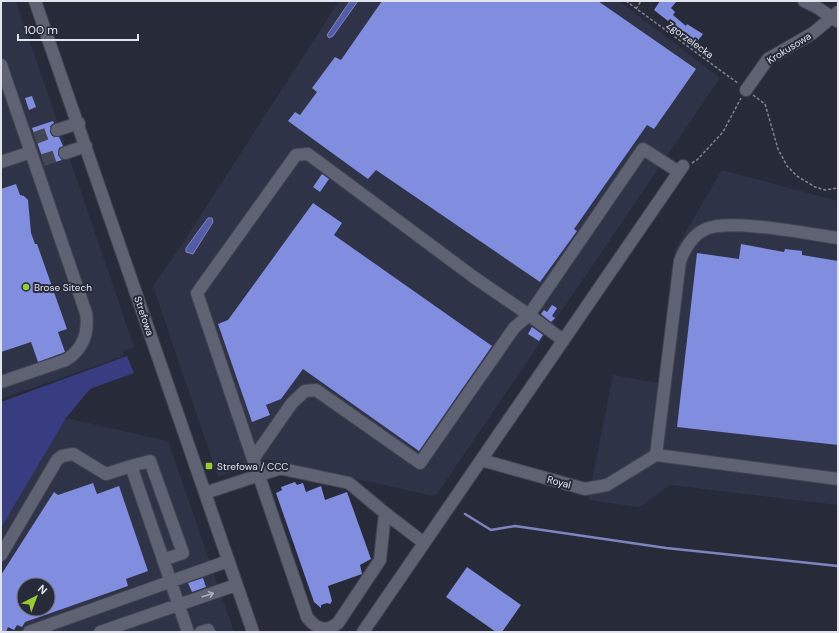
<svg xmlns="http://www.w3.org/2000/svg" width="839" height="633" viewBox="0 0 839 633" font-family="'DM Sans',sans-serif">
<style>
.built{fill:#2f3348;fill-rule:evenodd}
.green{fill:#373d80}
.water{fill:#535ca9;stroke:#7e84bd}
.lines{fill:none;stroke-linecap:round;stroke-linejoin:round}
.stream{stroke:#7e84bd;stroke-width:2.5}
.building{fill:#818ddf;fill-rule:evenodd}
.minor-tunnel{stroke:#434654;stroke-width:12;stroke-dasharray:12 6;stroke-linecap:butt}
.minor-casing{stroke:#424551;stroke-width:14}
.path{stroke:#828491;stroke-width:1.5;stroke-dasharray:3 2;stroke-linecap:butt}
.minor{stroke:#5e6273;stroke-width:12}
.oneway{stroke:#adafbc}
.poi-dot{fill:#9acb34;stroke:#272a39;stroke-width:1.5}
.labels{text-anchor:middle;dominant-baseline:central;stroke-width:4;stroke-linejoin:round;paint-order:stroke}
.street-label{font-size:10px;fill:#e1e3ed;stroke:#272a39}
.poi-label{font-size:10px;fill:#e1e3ed;stroke:#272a39;text-anchor:start}
</style>
<rect width="100%" height="100%" fill="#272a39"/>
<!-- built -->
<path class="built" d="M1 1H16L134 347 123 351 124 356 1 399Z
M339 1H619L720 78 437 494 433 496 267 459 218 477 153 286 177 252Z
M722 170 838 201V505L670 485 639 507 588 500 613 375 658 383 675 250Z
M66 418 168 441 234 632H1V528ZM24 585H48V609H24Z"/>
<!-- green -->
<path class="green" d="M127 356 134 373 90 389 66 418 1 528V402Z"/>
<!-- water -->
<path class="water" d="M350 1H358L333 36 329 38 327 35Z
M208 218H212L213 222 193 254 186 252V248Z"/>
<g class="lines">
<!-- stream -->
<path class="stream" d="M465 514 491 530 515 526 666 548 838 566"/>
</g>
<!-- building -->
<path class="building" d="M382 1H598L696 69 654 129 647 125 574 229 577 231 540 282 376 170 368 179 288 121 295 112 300 115 317 92 312 88 335 57 341 60Z
M660 1H677L671 8 675 12 673 15 686 26 687 24 703 34 696 43 654 10Z
M32 96 36 107 29 110 25 98Z
M53 121 54 123 51 125 50 132 52 136 59 137 63 146 59 148 58 155 62 160 45 165 32 128Z
M322 174 329 179 320 192 313 187Z
M16 184 20 195 24 196 28 200 31 233 35 244H37L67 329 58 332 65 352 38 362 31 342 1 352V189Z
M313 203 342 223 334 235 492 346 419 451 303 369 281 399 266 405 270 415 252 422 218 324 228 320Z
M741 244 784 252 785 249 802 251V255L838 261V445L677 427 697 253 739 259Z
M552 305 557 308 552 316 555 318 551 322 541 314 544 310 547 312Z
M532 327 543 335 539 341 528 334Z
M295 482 297 485 303 483 306 492 321 486 325 500 347 492 371 559 360 565 362 574 328 586 332 601 330 604 327 603 321 605V608L314 602 276 493 282 490 281 487Z
M93 483 97 494 119 486 148 571 126 579 128 586 25 622 22 627 17 625 14 630 8 627 6 632H1V575L54 492 58 495ZM24 585H48V609H24Z
M467 567 521 605 502 632H496L446 597Z
M203 578 206 587 192 592 188 583Z"/>
<g class="lines">
<!-- minor-tunnel -->
<path class="minor-tunnel" d="M35 138 57 130
M43 160 65 153"/>
<!-- minor casing -->
<g class="minor-casing">
<path id="minor" d="M35 1 253 632
M804 1 818 8 837 21
M1 65 86 313C89 333 83 349 66 360L1 382
M746 90 768 59 813 33 838 12
M57 130 79 123
M65 153 86 146
M1 162 31 152
M563 340 529 315 643 149 679 172
M656 455 680 261C685 248 692 235 706 229 730 218 809 234 838 238
M481 460 585 489 607 485 656 455 838 479
M131 466 150 461 183 553 163 560
M205 493 278 469H283L349 483 385 513 380 560 338 623C326 633 316 629 307 617L259 476 253 459 197 293 296 155 308 154 475 278 529 315 514 328 420 463 316 390 305 391 292 403 253 459
M385 513 424 543
M1 555 57 460 62 456 73 454 106 474 131 466 188 632
M29 632 228 561
M100 632 236 585
M201 632 208 630 209 632
M363 632 683 166"/>
</g>
<!-- path -->
<path class="path" d="M626 1 739 84
M636 9 641 1
M753 95 765 104 778 149 787 166 797 176 815 187 825 190 838 188
M692 163 697 160 723 132 741 98"/>
<!-- minor -->
<use href="#minor" class="minor"/>
</g>
<!-- one-way arrows -->
<defs><path id="oneway-shaft" d="M-6 0H5M1.5-3L5.5 0L1.5 3" fill="none" stroke-width="1.6" stroke-linecap="round" stroke-linejoin="round"/></defs>
<use class="oneway" href="#oneway-shaft" transform="translate(208 595) rotate(-18)"/>
<!-- markers -->
<g class="poi-dot">
<circle cx="26" cy="287" r="4"/>
<rect x="205" y="462" width="8" height="8" rx="2"/>
</g>
<g class="labels">
<!-- street labels -->
<g class="street-label">
<text transform="translate(690 40) rotate(36)">Zgorzelecka</text>
<text transform="translate(789 48) rotate(-32)">Krokusowa</text>
<text transform="translate(144 316) rotate(71)">Strefowa</text>
<text transform="translate(559 482) rotate(15)">Royal</text>
</g>
<!-- poi labels -->
<g class="poi-label">
<text x="34" y="287">Brose Sitech</text>
<text x="217" y="466">Strefowa / CCC</text>
</g>
</g>
<!-- border -->
<rect width="839" height="633" fill="none" stroke="#e1e3ed" stroke-width="4"/>
<!-- north arrow -->
<g transform="translate(36 597) rotate(42)"><circle r="19" fill="#272a39" stroke="#717481"/>
<path d="M0-3L7 15L0 10L-7 15Z" fill="#9acb34"/>
<text y="-6" font-size="11" font-weight="bold" text-anchor="middle" fill="#e1e3ed">N</text>
</g>
<!-- scale -->
<path d="M18 34v6h120v-6" fill="none" stroke="#e1e3ed" stroke-width="2"/>
<text x="24" y="34" font-size="12" fill="#e1e3ed" stroke="#272a39" stroke-width="3" paint-order="stroke">100 m</text>
</svg>
